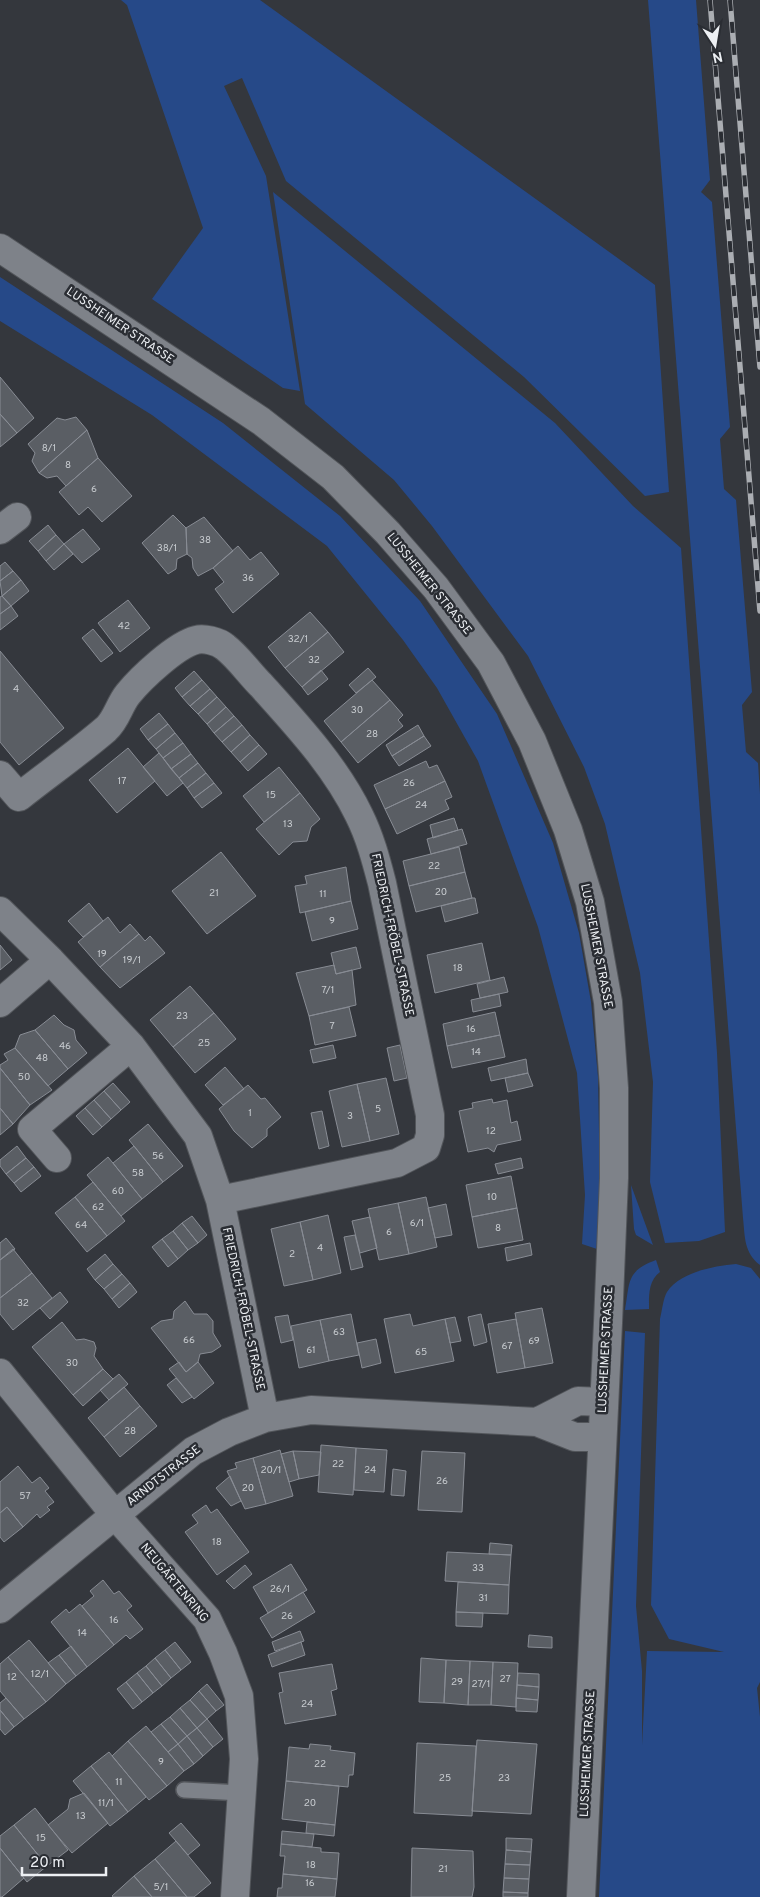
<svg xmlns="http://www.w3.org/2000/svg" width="760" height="1897" viewBox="0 0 760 1897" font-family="Overpass,sans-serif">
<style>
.green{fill:#264988}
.building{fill:#5a5e64;stroke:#888c94}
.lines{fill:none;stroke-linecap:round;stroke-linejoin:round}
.service-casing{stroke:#52555a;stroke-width:18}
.minor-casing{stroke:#52555a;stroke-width:30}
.service{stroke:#7e8289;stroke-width:15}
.minor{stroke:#7e8289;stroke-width:28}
.rail-casing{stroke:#abaeb3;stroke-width:5.5}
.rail{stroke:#2a2d33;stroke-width:4;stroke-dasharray:11;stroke-linecap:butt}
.labels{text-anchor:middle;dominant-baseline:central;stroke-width:5;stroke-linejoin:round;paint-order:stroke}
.number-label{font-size:10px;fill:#c8ccd0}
.street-label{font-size:12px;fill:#edf0f4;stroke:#2a2d33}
</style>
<rect width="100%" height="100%" fill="#34373d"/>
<!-- green -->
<path class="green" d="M121 0H260L655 285 669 492 645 496 524 377 286 181 242 78 224 86 266 176 300 391 283 388 152 299 203 228 127 5Z
M648 0H696L710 180 701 192 712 202 730 427 720 439 724 489 736 500 752 692 742 705 746 752 758 763 760 794V1265C744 1253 745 1237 743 1218Z
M273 192 555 423 633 506 681 548 717 1053 725 1232 699 1241 665 1243 650 1182 653 1082 640 973 605 824 584 767 528 656 432 526 394 480 305 404Z
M0 277 223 423 340 516 420 601 497 714 553 843 579 933 591 1002 598 1077 600 1189 597 1249 582 1244 585 1195 577 1073 538 927 478 761 437 688 403 640 327 546 152 415 0 321Z
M631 1185 653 1245 636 1235 634 1229Z
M656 1260 660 1272C648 1281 649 1296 649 1309L625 1310C630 1282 626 1271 656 1260Z
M736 1264 751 1268 760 1279V1682L757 1688 760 1717V1897H599L625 1331 645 1333 636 1606 642 1671V1745L647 1651 724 1652 669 1639 651 1605 660 1319C662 1311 663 1299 667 1292 680 1272 714 1266 736 1264Z"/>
<!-- building -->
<path class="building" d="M0 377 34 418 17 433 0 414Z
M0 414 17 433 0 447Z
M76 417 87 430 39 473 32 461 35 453 28 444 57 418 65 420Z
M87 430 98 458 66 486 57 476 47 478 39 473Z
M98 458 132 496 102 522 88 507 79 515 59 492Z
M173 515 186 528 187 554 177 559 176 569 168 574 142 543Z
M204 517 233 551 213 568 198 576 193 568 192 558 187 554 186 528Z
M48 525 56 535 38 551 29 541Z
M83 529 100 549 82 563 64 544Z
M56 535 64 544 46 561 38 551Z
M64 544 73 554 54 570 46 561Z
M238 546 250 560 261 552 279 574 233 613 215 589 224 582 213 568Z
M5 562 13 571 0 581V566Z
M13 571 21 580 2 596 0 581Z
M21 580 29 591 11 606 2 596Z
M2 596 11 606 0 614V597Z
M128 600 150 628 120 652 98 623Z
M11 606 18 616 0 630V614Z
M310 612 328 632 285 668 268 647Z
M93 629 113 653 101 662 82 638Z
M328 632 344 652 302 687 285 668Z
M0 651 64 728 19 765 0 742Z
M368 668 376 677 356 693 349 685Z
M321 670 328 679 308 695 302 687Z
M194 671 202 680 182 697 175 688Z
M202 680 210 689 190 706 182 697Z
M372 680 390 700 341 742 324 721Z
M210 689 217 697 198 714 190 706Z
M217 697 226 707 207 724 198 714Z
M390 700 403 715 398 720 403 726 358 763 341 742Z
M226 707 234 716 214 733 207 724Z
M159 713 168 724 148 740 140 729Z
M234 716 242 725 222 742 214 733Z
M168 724 175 733 156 749 148 740Z
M242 725 250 735 231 752 222 742Z
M418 725 424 736 392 756 386 745Z
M175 733 183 743 163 758 156 749Z
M250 735 259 745 240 762 231 752Z
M424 736 431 746 399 766 392 756Z
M183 743 191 754 171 769 163 758Z
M259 745 267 754 248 771 240 762Z
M128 748 155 781 117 813 89 780Z
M159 753 183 783 167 796 143 767Z
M191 754 198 763 179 778 171 769Z
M426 761 429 768 437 765 445 781 385 809 374 785Z
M198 763 206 773 187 788 179 778Z
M279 767 300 793 264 822 243 796Z
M206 773 214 783 194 798 187 788Z
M445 781 452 797 445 800 449 809 397 834 385 809Z
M214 783 222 793 202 808 194 798Z
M300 793 320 819 311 827 307 841 293 842 279 855 256 829Z
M454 818 458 830 433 838 430 825Z
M462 829 467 844 431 854 427 839Z
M459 847 465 872 409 886 403 861Z
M221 852 256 896 207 934 172 891Z
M346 867 351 901 300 913 295 886 307 884 305 876Z
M465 872 472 898 416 912 409 886Z
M472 898H475L478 913 445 922 441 906Z
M351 901 358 929 312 941 305 912Z
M89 903 103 921 83 937 68 921Z
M108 917 120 933 130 924 139 934 100 967 78 942Z
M139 934 145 941 150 936 165 953 120 988 100 967Z
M482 943 490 980 435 993 427 955Z
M0 945 12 960 0 970Z
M356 947 361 968 336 974 331 953Z
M334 965 336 974 352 970 356 1005 309 1016 296 973Z
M504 977 508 992 480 998 477 984Z
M190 986 214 1013 173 1047 150 1020Z
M499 994 501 1006 473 1012 471 1000Z
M349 1007 356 1036 315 1045 309 1016Z
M495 1012 500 1035 447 1046 443 1024Z
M214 1013 236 1039 195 1073 173 1047Z
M54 1015 64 1025 74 1030 76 1040 87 1053 68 1069 35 1030Z
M35 1030 68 1069 48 1086 15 1048 20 1035Z
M500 1035 505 1057 452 1068 447 1046Z
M333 1045 336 1058 313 1063 310 1050Z
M400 1045 407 1078 394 1081 387 1048Z
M15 1048 52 1090 30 1105 0 1068V1065L8 1060 4 1054Z
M526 1059 528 1073 491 1081 488 1068Z
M225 1067 244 1089 223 1105 205 1085Z
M0 1068 30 1105 13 1124 0 1108Z
M528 1073 533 1086 508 1092 505 1078Z
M386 1078 399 1134 370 1141 357 1084Z
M113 1083 130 1102 121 1110 104 1091Z
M357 1084 370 1141 342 1147 329 1091Z
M248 1085 261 1099 265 1098 281 1117 267 1129V1136L252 1148 234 1131 219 1109Z
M104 1091 121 1110 111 1119 94 1100Z
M492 1099 493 1103 507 1100 511 1123 517 1121 521 1140 497 1145 494 1152 488 1148 468 1152 459 1111 473 1108 472 1103Z
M94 1100 111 1119 102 1127 85 1108Z
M0 1108 13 1124 0 1135Z
M85 1108 102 1127 93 1135 76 1116Z
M322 1111 329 1146 319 1149 311 1113Z
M148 1124 183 1166 163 1182 129 1140Z
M17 1146 26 1158 6 1174 0 1166V1160Z
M134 1146 163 1182 142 1199 113 1163Z
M108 1157 142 1199 121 1216 87 1175Z
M26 1158 34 1167 14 1183 6 1174Z
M521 1158 523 1168 498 1174 495 1164Z
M34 1167 41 1176 21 1192 14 1183Z
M511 1176 517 1208 472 1217 466 1185Z
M93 1182 125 1221 107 1236 75 1197Z
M75 1197 107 1236 87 1252 55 1213Z
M426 1197 437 1247 409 1254 398 1203Z
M398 1203 409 1254 379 1260 368 1209Z
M446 1204 452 1235 435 1238 428 1208Z
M517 1208 523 1240 478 1248 472 1217Z
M328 1215 341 1273 313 1280 300 1222Z
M192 1216 207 1235 198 1243 182 1223Z
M370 1217 377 1248 360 1253 352 1221Z
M300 1222 313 1280 284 1286 271 1229Z
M182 1223 198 1243 188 1250 173 1231Z
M173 1231 188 1250 178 1259 162 1239Z
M355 1235 363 1267 351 1270 344 1237Z
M6 1238 15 1249 0 1260V1243Z
M162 1239 178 1259 168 1267 152 1247Z
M530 1243 532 1255 507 1261 505 1248Z
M13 1249 32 1273 0 1298V1260Z
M105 1254 113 1264 95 1280 87 1269Z
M113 1264 122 1274 104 1289 95 1280Z
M32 1273 52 1298 13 1330 0 1314V1298Z
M122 1274 130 1283 112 1299 104 1289Z
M130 1283 137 1292 119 1308 112 1299Z
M60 1292 68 1302 50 1319 40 1308Z
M185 1301 194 1314H207L213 1321V1333L221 1346 212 1352 200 1354 198 1362 186 1372 151 1328 161 1321 173 1319 174 1311Z
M542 1308 553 1363 525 1368 515 1313Z
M351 1314 359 1355 329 1361 320 1320Z
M410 1314 413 1326 445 1319 454 1361 395 1373 384 1319Z
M481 1314 487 1342 474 1346 468 1317Z
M288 1315 293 1340 281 1343 275 1317Z
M455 1317 461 1341 450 1343 445 1319Z
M516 1319 525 1368 497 1373 488 1324Z
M320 1320 329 1361 299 1368 291 1326Z
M62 1322 76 1340 84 1339 94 1342 96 1348 94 1356 103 1369 73 1395 32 1347Z
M376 1339 381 1363 362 1368 357 1343Z
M179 1362 186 1372 198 1362 214 1383 194 1399 169 1369Z
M103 1369 113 1379 83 1406 73 1395Z
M119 1374 128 1384 109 1400 100 1390Z
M176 1378 192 1397 182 1403 167 1385Z
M124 1387 140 1406 104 1437 88 1418Z
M140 1406 157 1426 120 1457 104 1437Z
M321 1445 356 1448 353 1495 318 1492Z
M356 1448 387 1450 384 1492 354 1490Z
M280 1450 293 1496 266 1504 253 1458Z
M293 1451 321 1452 319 1475 299 1479Z
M293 1451 299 1479 289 1482 281 1454Z
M422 1451 465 1453 462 1512 418 1510Z
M253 1458 266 1504 245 1509 227 1471 237 1468 235 1463Z
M18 1466 32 1483 40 1477 49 1488 45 1491 54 1502 47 1507 50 1510 40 1518 37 1514 23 1527 7 1507 0 1513V1482Z
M393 1469 406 1471 404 1496 391 1495Z
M230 1476 241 1501 231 1506 216 1488Z
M206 1505 211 1513 217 1509 249 1552 217 1575 185 1532 198 1523 192 1515Z
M7 1507 23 1527 4 1542 0 1537V1513Z
M490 1543 512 1545 511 1555 489 1554Z
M447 1552 511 1555 509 1585 445 1581Z
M291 1564 307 1590 268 1613 253 1587Z
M245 1565 252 1574 234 1589 226 1581Z
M103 1580 114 1594 119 1591 132 1606 127 1610 143 1629 130 1639 126 1635 114 1645 82 1606 94 1596 90 1591Z
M458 1582 509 1585 508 1614 456 1612Z
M303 1592 315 1612 272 1638 260 1618Z
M80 1604 114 1645 87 1667 51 1622 66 1609 69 1613Z
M456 1612 483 1613 482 1627 456 1626Z
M300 1631 304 1641 275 1651 272 1642Z
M529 1635 552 1637V1648L528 1647Z
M29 1640 66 1684 46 1702 8 1657Z
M175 1642 191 1662 181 1670 165 1650Z
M301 1642 305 1655 272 1667 268 1655Z
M71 1646 87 1667 76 1676 59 1655Z
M165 1650 181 1670 171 1678 155 1658Z
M59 1655 76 1676 66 1684 48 1663Z
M8 1657 46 1702 24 1719 0 1691V1664Z
M155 1658 171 1678 162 1686 146 1666Z
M421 1658 446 1660 444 1703 419 1702Z
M446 1660 470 1661 468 1705 444 1703Z
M470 1661 493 1662 491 1705H468Z
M493 1662 518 1663 516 1707 491 1705Z
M332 1664 337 1689 331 1691 336 1715 285 1724 279 1693 283 1692 279 1673Z
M146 1666 162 1686 153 1693 137 1673Z
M137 1673 153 1693 142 1702 126 1682Z
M518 1673 539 1674V1687L517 1685Z
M126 1682 142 1702 133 1709 117 1689Z
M207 1684 224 1705 216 1711 199 1691Z
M517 1685 539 1687 538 1700 516 1698Z
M199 1691 216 1711 207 1719 190 1700Z
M6 1698 24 1719 14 1727 0 1710V1703Z
M516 1698 538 1700 537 1712 516 1711Z
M190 1700 207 1719 197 1728 180 1708Z
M180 1708 197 1728 187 1736 170 1717Z
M0 1710 14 1727 5 1735 0 1729Z
M170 1717 187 1736 178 1744 161 1724Z
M207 1719 223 1739 213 1747 197 1728Z
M161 1724 178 1744 168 1752 151 1732Z
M146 1726 184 1771 167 1786 128 1741Z
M197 1728 213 1747 203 1756 187 1736Z
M187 1736 203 1756 194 1764 178 1744Z
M477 1740 537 1744 531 1814 472 1811Z
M128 1741 167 1786 149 1800 112 1756Z
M417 1743 476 1746 472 1816 414 1813Z
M178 1744 194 1764 184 1771 168 1752Z
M310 1744 331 1746 330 1750 355 1753 353 1775H349L348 1787 286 1781 289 1747 309 1749Z
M109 1752 146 1797 128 1812 91 1766Z
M91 1766 128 1812 110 1826 73 1781Z
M286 1781 339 1786 335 1825 282 1819Z
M84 1793 108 1823 72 1853 48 1825 68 1809 70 1799Z
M35 1808 68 1850 47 1866 14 1825Z
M307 1822 335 1825 334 1836 306 1833Z
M181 1823 200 1845 188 1855 169 1833Z
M14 1825 47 1866 27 1882 0 1848V1836Z
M282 1831 314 1834 312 1847 281 1844Z
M506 1838 532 1839 531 1852 506 1850Z
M176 1841 211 1883 194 1897H187L155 1859Z
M281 1844 321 1848V1852L339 1853 337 1879 283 1874 285 1856H280Z
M0 1848 24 1878 2 1897H0Z
M412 1848 473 1851 474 1887 472 1897H411Z
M506 1850 531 1852 530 1865 505 1864Z
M155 1859 187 1897H152L134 1876Z
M505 1864 530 1865 529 1879 504 1878Z
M283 1874 337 1879 335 1897H277L278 1888H282Z
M134 1876 152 1897H113L112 1896Z
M504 1878 529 1879 528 1893 503 1892Z
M503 1892 528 1893V1897H503Z"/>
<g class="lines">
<!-- service casing -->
<g class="service-casing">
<path id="service" d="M184 1790 242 1793"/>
</g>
<!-- minor casing -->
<g class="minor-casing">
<path id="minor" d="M0 248 261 421 333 477 388 533 436 588 491 663 532 741 568 830 590 902 608 1002 614 1088V1178L608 1323 581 1897
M0 530 17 517
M0 775 19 797C48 774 78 753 106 729 117 719 119 705 128 694 141 678 176 645 196 640 204 638 218 641 225 647 238 657 249 673 261 685 297 725 336 767 359 815 370 837 376 860 382 883L430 1115V1135L426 1148 397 1163 220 1200
M0 911 50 960 131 1046 198 1136 220 1200 265 1418
M0 1003 50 960
M57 1158 32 1129 131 1046
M0 1373 115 1515 207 1619 223 1653 239 1696 244 1759 235 1897
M537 1422 578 1401 604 1402
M0 1609 193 1451 229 1432 265 1418 311 1410 537 1422 575 1437H602"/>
</g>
<!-- service -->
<use href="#service" class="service"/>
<!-- minor -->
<use href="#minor" class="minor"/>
<!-- rail casing -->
<g class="rail-casing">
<path id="rail" d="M710 0 760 611
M730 0 760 367"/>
</g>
<!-- rail -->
<use href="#rail" class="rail"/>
</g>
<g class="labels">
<!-- number labels -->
<g class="number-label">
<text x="49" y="448">8/1</text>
<text x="68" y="465">8</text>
<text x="94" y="489">6</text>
<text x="205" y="540">38</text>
<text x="167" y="548">38/1</text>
<text x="248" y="578">36</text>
<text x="124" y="626">42</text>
<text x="298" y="639">32/1</text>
<text x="314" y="660">32</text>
<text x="16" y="689">4</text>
<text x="357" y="710">30</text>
<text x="372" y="734">28</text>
<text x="122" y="781">17</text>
<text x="409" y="783">26</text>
<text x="271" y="795">15</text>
<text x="421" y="805">24</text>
<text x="288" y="824">13</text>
<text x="434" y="866">22</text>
<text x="441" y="892">20</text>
<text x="214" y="893">21</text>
<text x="323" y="894">11</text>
<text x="332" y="921">9</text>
<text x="102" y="954">19</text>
<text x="132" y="960">19/1</text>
<text x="458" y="968">18</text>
<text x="328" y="990">7/1</text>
<text x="182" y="1016">23</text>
<text x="332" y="1026">7</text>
<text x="471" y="1029">16</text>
<text x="204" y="1043">25</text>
<text x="65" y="1046">46</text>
<text x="476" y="1052">14</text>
<text x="42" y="1058">48</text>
<text x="24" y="1077">50</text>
<text x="378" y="1109">5</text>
<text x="250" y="1113">1</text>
<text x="350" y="1116">3</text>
<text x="491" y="1131">12</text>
<text x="158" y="1156">56</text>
<text x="138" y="1173">58</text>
<text x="118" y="1191">60</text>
<text x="492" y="1197">10</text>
<text x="98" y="1207">62</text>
<text x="417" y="1223">6/1</text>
<text x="81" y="1225">64</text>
<text x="498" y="1228">8</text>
<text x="389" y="1232">6</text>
<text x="320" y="1248">4</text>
<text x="292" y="1254">2</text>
<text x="23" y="1303">32</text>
<text x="339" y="1332">63</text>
<text x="189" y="1340">66</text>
<text x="534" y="1341">69</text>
<text x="507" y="1346">67</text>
<text x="311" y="1350">61</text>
<text x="421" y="1352">65</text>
<text x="72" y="1363">30</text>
<text x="130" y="1431">28</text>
<text x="338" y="1464">22</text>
<text x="271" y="1470">20/1</text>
<text x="370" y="1470">24</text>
<text x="442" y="1481">26</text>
<text x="248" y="1488">20</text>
<text x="25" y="1496">57</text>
<text x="217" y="1542">18</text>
<text x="478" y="1568">33</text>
<text x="280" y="1589">26/1</text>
<text x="483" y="1598">31</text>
<text x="287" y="1616">26</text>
<text x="114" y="1620">16</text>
<text x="82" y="1633">14</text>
<text x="40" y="1674">12/1</text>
<text x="12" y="1677">12</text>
<text x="505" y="1679">27</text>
<text x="457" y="1682">29</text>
<text x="481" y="1684">27/1</text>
<text x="307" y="1704">24</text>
<text x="161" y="1762">9</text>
<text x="320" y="1764">22</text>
<text x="445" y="1778">25</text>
<text x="504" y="1778">23</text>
<text x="119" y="1782">11</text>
<text x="106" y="1803">11/1</text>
<text x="310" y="1803">20</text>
<text x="81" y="1816">13</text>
<text x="41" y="1838">15</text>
<text x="311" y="1865">18</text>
<text x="443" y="1869">21</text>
<text x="310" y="1883">16</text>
<text x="161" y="1887">5/1</text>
</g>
<!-- street labels -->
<g class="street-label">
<text transform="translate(120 326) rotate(34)">LUSSHEIMER STRASSE</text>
<text transform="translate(429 584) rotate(51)">LUSSHEIMER STRASSE</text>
<text transform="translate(392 935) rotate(78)">FRIEDRICH-FRÖBEL-STRASSE</text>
<text transform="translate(596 946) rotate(79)">LUSSHEIMER STRASSE</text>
<text transform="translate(243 1309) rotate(78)">FRIEDRICH-FRÖBEL-STRASSE</text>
<text transform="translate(606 1350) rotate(-87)">LUSSHEIMER STRASSE</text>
<text transform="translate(164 1476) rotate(-38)">ARNDTSTRASSE</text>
<text transform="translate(174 1583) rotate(50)">NEUGÄRTENRING</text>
<text transform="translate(588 1754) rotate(-87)">LUSSHEIMER STRASSE</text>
</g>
</g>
<!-- north arrow -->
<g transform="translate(715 45) rotate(168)" stroke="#2a2d33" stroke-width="4" paint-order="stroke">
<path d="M0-4L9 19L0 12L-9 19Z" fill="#edf0f4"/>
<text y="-8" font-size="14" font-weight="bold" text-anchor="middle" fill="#edf0f4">N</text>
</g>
<!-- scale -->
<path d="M22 1867v8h84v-8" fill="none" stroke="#edf0f4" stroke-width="2.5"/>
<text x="30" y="1867" font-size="15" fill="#edf0f4" stroke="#2a2d33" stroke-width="4" paint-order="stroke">20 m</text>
</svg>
